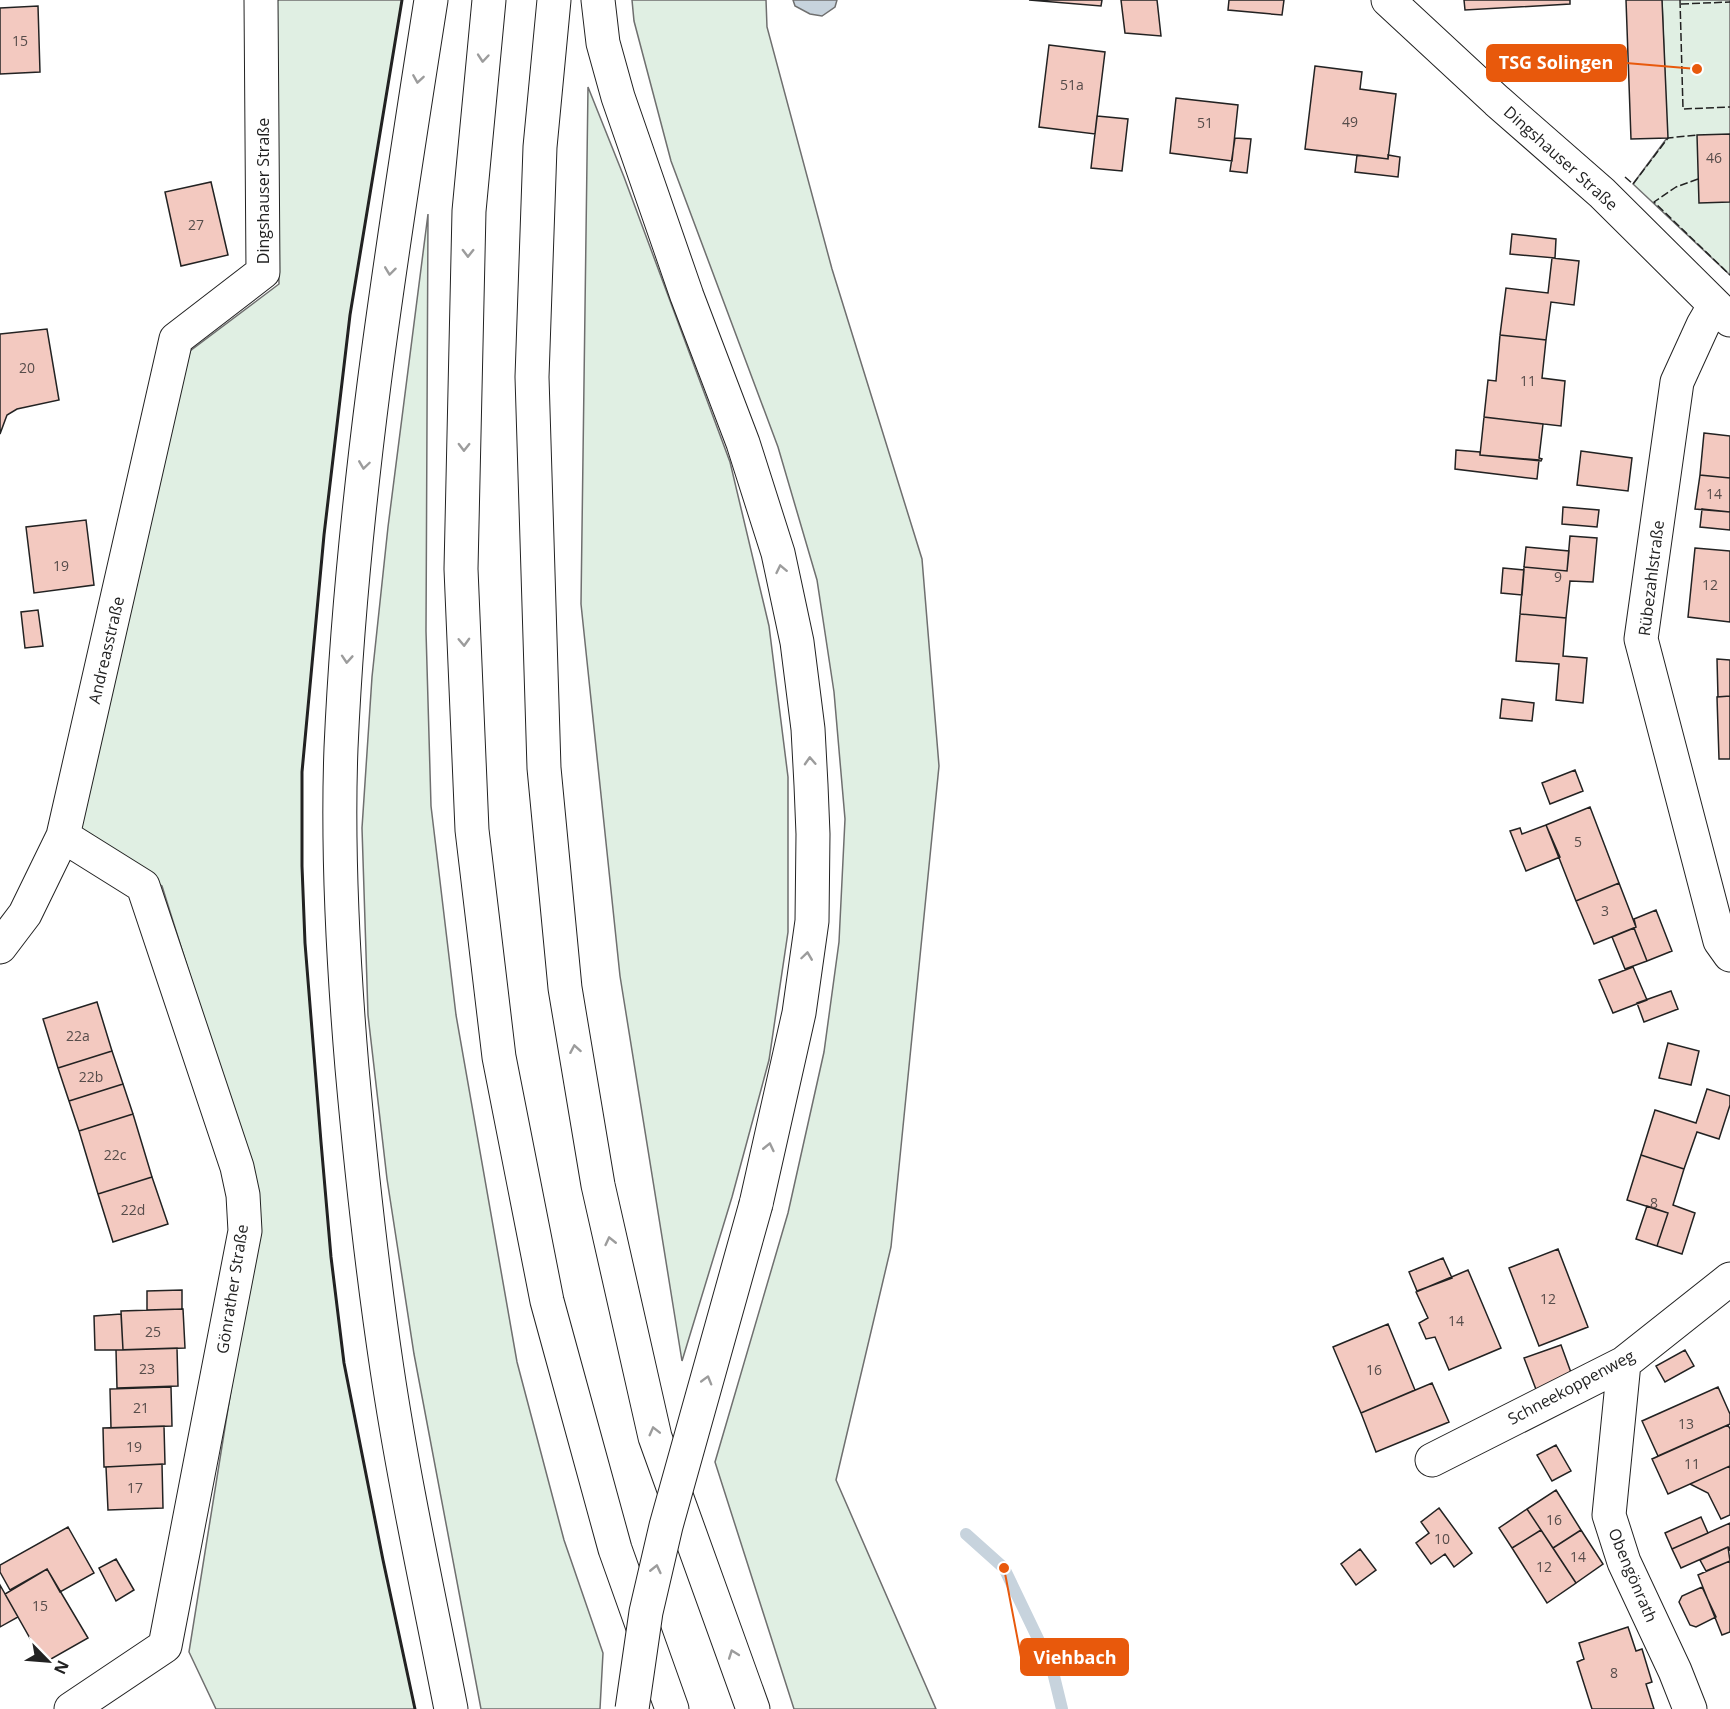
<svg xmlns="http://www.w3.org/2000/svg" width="1730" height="1709" viewBox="0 0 1730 1709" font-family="'Open Sans',sans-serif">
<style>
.green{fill:#e0efe3;stroke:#6f6f6f;stroke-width:1.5}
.water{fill:#c7d3dd;stroke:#6f6f6f;stroke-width:1.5}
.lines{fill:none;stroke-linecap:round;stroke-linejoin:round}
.stream{stroke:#c7d3dd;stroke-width:12}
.building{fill:#f3c9c0;stroke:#222;stroke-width:1.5}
.minor-casing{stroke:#222;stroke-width:35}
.trunk-casing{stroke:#222;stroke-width:35}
.minor{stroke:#fff;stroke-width:33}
.trunk{stroke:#fff;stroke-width:33}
.trunk-bridge-casing{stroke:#222;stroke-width:35;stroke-linecap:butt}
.trunk-bridge{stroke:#fff;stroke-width:33}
.fence{stroke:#222;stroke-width:1.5;stroke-dasharray:8 3;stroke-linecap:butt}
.wall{stroke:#222;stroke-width:3}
.oneway{stroke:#9c9c9c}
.labels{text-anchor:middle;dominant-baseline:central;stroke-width:4.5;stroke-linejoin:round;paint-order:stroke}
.number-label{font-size:14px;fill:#564c4a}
.street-label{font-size:16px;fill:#222;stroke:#fff}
.leader{fill:none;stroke:#e8590c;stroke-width:2}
.callout-dot{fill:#e8590c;stroke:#fff;stroke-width:2}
.callout{fill:#e8590c;stroke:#e8590c;stroke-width:2}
.callout-label{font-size:18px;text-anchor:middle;font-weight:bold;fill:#fff}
</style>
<rect width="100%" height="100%" fill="#fff"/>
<!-- green -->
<path class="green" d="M275 0H402L350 315 324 535 302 772V866L305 943 321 1142 331 1257 344 1363 383 1560 415 1709H216L189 1652 257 1228 241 1138 162 886 74 833 190 351 279 284Z
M632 0H766L767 27 832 269 922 559 939 766 891 1247 836 1480 936 1709H794L715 1462 788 1213 824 1052 839 942 845 819 834 692 817 580 778 447 671 161 634 21Z
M1662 0H1730V275L1633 184 1667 138Z
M588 87 624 177 730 462 769 626 788 777V932L769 1060 732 1197 682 1361 620 976 581 604Z
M428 214 426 631 431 806 456 1015 517 1362 564 1540 603 1653 600 1709H481L414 1354 387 1179 368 1015 362 828 372 677 388 527Z"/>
<!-- water -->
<path class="water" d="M793 0H837L835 7 822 16 810 14 795 6Z"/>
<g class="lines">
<!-- stream -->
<path class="stream" d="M966 1534 1004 1568 1052 1668 1062 1709"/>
</g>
<!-- building -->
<path class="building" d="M1029 0H1102L1101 6Z
M1121 0H1157L1161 36 1125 33Z
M1229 0H1284L1282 15 1228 10Z
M1464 0H1570V4L1465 10Z
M1626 0H1662L1668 138 1631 139Z
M38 6 40 72 0 74V8Z
M1049 45 1105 52 1095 134 1039 127Z
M1315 66 1362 72 1360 89 1396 94 1388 159 1305 149Z
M1176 98 1238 105 1232 161 1170 153Z
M1097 116 1128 119 1122 171 1091 168Z
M1730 134V202L1699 203 1697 135Z
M1235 138 1251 139 1247 173 1230 171Z
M1357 155 1388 159V155L1400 157 1398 177 1355 172Z
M211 182 228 255 181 266 165 192Z
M1512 234 1556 239 1555 258 1510 254Z
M1552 258 1579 261 1574 305 1551 302 1546 340 1500 335 1506 288 1548 293Z
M47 329 59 400 17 409 7 415 0 434V334Z
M1500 335 1546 340 1542 378 1565 381 1561 426 1484 417 1488 380 1496 381Z
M1484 417 1543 424 1539 458 1542 459 1541 461 1480 455Z
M1704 433 1730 436V478L1700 475Z
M1456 450 1480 452V455L1539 460 1537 479 1455 469Z
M1581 451 1632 458 1628 491 1577 485Z
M1700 475 1730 478V512L1695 509Z
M1563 507 1599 510 1597 527 1562 524Z
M1702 509 1730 512V530L1700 527Z
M86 520 94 585 34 593 26 527Z
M1570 536 1597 538 1593 582 1570 581 1566 618 1520 614 1524 567 1567 571Z
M1526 547 1569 551 1567 571 1524 567Z
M1695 548 1730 551V622L1688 617Z
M1503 568 1524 570 1522 595 1501 593Z
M38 610 43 646 25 648 21 612Z
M1520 614 1566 618 1563 656 1587 658 1583 703 1556 700 1559 664 1516 661Z
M1717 659 1730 660V696L1718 697Z
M1730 696V759H1719L1717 697Z
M1502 699 1534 703 1532 721 1500 718Z
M1575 770 1583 791 1550 804 1542 783Z
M1590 807 1619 883 1576 901 1546 825Z
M1546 825 1560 857 1526 871 1510 831 1520 828 1522 834Z
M1619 883 1636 927 1594 944 1576 901Z
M1656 910 1672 951 1647 961 1634 928 1636 927 1634 919Z
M1634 928 1647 961 1625 969 1612 937Z
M1633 967 1647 1000 1613 1013 1599 980Z
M1671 991 1678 1009 1644 1022 1637 1003Z
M97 1002 112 1051 58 1068 43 1019Z
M1668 1043 1699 1051 1691 1085 1659 1078Z
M112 1051 123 1084 69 1101 58 1068Z
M123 1084 133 1114 79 1131 69 1101Z
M1707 1089 1730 1096V1105L1719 1139 1697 1132 1684 1169 1641 1155 1655 1110 1696 1123Z
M133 1114 152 1177 98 1194 79 1131Z
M1641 1155 1684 1169 1673 1205 1695 1213 1682 1254 1657 1246 1668 1213 1627 1200Z
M152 1177 168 1224 113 1242 98 1194Z
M1647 1206 1668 1213 1657 1246 1636 1239Z
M1558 1249 1588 1327 1539 1346 1509 1268Z
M1443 1258 1452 1278 1417 1291 1409 1272Z
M1468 1270 1501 1348 1449 1370 1435 1337 1426 1339 1419 1323 1428 1318 1416 1292Z
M182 1290V1309L147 1310V1291Z
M183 1309 185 1348 123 1350 121 1311Z
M121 1314 123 1350H95L94 1316Z
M1388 1324 1415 1390 1361 1413 1333 1347Z
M1561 1345 1573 1378 1537 1392 1524 1358Z
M177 1348 178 1386 117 1388 116 1350Z
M1685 1350 1694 1366 1665 1382 1656 1366Z
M1432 1383 1449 1422 1376 1452 1361 1413Z
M171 1387 172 1426 111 1428 110 1389Z
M1718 1387 1730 1414V1424L1658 1456 1642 1421Z
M1728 1425 1730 1429V1466L1668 1494 1652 1459Z
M164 1426 165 1464 104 1467 103 1428Z
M1556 1445 1571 1471 1552 1481 1537 1455Z
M162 1464 163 1508 108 1510 106 1467Z
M1730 1466V1515L1721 1519 1708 1493 1690 1484Z
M1556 1490 1581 1530 1553 1548 1527 1509Z
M1439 1508 1472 1553 1454 1567 1445 1554 1431 1564 1416 1543 1429 1533 1421 1522Z
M1527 1509 1541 1530 1512 1548 1499 1528Z
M1701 1517 1708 1533 1672 1549 1665 1533Z
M1730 1523V1550L1728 1547 1681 1568 1672 1549Z
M68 1527 94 1573 60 1592 47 1569 10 1590 0 1572V1565Z
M1541 1530 1576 1583 1547 1603 1512 1548Z
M1581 1530 1603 1564 1576 1583 1553 1548Z
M1728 1547 1730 1561 1706 1571 1700 1560Z
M1360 1549 1376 1570 1356 1585 1341 1564Z
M116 1559 134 1590 116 1601 99 1568Z
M1730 1561V1632L1722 1635 1698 1575Z
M47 1569 88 1638 44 1663 5 1594Z
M0 1585 18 1617 0 1627Z
M1702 1587 1716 1617 1696 1627 1690 1625 1679 1602 1682 1596Z
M1628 1627 1636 1651 1642 1649 1652 1682 1646 1684 1654 1709H1592L1577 1662 1584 1659 1579 1643Z"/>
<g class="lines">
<!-- minor casing -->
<g class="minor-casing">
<path id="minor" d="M1388 0 1497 101 1602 193 1730 320
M1714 306 1703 325 1677 382 1641 639 1720 941 1730 955
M63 836 143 886 237 1167 243 1195 245 1231 165 1646 71 1709
M0 947 25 914 63 836 176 339 263 272 261 0
M1624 1363 1609 1515 1624 1562 1675 1671 1690 1709
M1432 1460 1624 1363 1730 1279"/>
</g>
<!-- trunk casing -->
<g class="trunk-casing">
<path id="trunk" d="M431 0C392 248 352 497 341 748 337 854 343 961 352 1068 361 1168 372 1269 387 1369 404 1483 429 1596 451 1709
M489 0 469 211 461 569 472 830 499 1057 547 1301 615 1549 672 1709
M554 0 540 147 532 377 544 768 565 988 598 1185 655 1437 753 1709
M598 0 603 43 618 97 687 296 743 443 778 553 797 642 808 729 811 785 813 834 812 921 799 1013 756 1204"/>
</g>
<!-- minor -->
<use href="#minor" class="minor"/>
<!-- trunk -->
<use href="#trunk" class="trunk"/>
<!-- trunk-bridge casing -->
<g class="trunk-bridge-casing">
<path id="trunk-bridge" d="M632 1709 646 1612 666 1526 756 1204"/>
</g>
<!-- trunk-bridge -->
<use href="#trunk-bridge" class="trunk-bridge"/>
<!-- fence -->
<path class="fence" d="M1680 0 1683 109 1730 107
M1681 4 1730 2
M1625 177 1633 184 1668 138 1697 135
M1698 179 1676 187 1654 202 1730 275"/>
<!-- wall -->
<path class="wall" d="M402 0 350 315 324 535 302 772V866L305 943 321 1142 331 1257 344 1363 383 1560 415 1709"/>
</g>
<!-- one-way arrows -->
<defs><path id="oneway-chevron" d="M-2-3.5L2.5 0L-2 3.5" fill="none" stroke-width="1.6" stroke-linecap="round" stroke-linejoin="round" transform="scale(1.5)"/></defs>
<g class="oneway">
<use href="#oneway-chevron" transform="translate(483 58) rotate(95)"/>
<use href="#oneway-chevron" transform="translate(418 79) rotate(99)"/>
<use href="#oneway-chevron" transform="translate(468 253) rotate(91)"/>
<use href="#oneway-chevron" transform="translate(390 271) rotate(97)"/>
<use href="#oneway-chevron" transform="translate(464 447) rotate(91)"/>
<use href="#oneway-chevron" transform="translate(364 465) rotate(98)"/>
<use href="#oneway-chevron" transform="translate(781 569) rotate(-102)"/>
<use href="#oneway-chevron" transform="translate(464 642) rotate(88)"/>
<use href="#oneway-chevron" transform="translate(347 659) rotate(94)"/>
<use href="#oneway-chevron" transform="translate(810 761) rotate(-93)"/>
<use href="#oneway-chevron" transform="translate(807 956) rotate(-82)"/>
<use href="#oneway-chevron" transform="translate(575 1049) rotate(-100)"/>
<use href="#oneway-chevron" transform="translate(769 1147) rotate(-77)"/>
<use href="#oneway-chevron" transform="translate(610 1241) rotate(-103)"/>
<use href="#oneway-chevron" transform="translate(707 1380) rotate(-74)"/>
<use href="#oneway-chevron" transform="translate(654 1431) rotate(-104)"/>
<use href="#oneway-chevron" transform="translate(656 1569) rotate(-77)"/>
<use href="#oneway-chevron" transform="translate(733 1654) rotate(-110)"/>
</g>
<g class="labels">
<!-- number labels -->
<g class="number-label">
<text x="20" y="40">15</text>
<text x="1072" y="84">51a</text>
<text x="1350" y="121">49</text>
<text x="1205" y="122">51</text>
<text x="1714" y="157">46</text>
<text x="196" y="224">27</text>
<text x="27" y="367">20</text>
<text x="1528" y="380">11</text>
<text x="1714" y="493">14</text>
<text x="61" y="565">19</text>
<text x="1558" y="576">9</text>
<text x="1710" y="584">12</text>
<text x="1578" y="841">5</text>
<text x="1605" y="910">3</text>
<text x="78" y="1035">22a</text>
<text x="91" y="1076">22b</text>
<text x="115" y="1154">22c</text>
<text x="1654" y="1202">8</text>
<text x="133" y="1209">22d</text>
<text x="1548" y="1298">12</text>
<text x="1456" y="1320">14</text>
<text x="153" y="1331">25</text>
<text x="147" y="1368">23</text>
<text x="1374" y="1369">16</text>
<text x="141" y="1407">21</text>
<text x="1686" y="1423">13</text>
<text x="134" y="1446">19</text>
<text x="1692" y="1463">11</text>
<text x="135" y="1487">17</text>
<text x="1554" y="1519">16</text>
<text x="1442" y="1538">10</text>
<text x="1578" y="1556">14</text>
<text x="1544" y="1566">12</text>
<text x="40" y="1605">15</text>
<text x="1614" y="1672">8</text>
</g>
<!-- street labels -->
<g class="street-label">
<text transform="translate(1561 158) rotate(42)">Dingshauser Straße</text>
<text transform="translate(263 191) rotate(-90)">Dingshauser Straße</text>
<text transform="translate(1651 578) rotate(-83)">Rübezahlstraße</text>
<text transform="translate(106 650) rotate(-77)">Andreasstraße</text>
<text transform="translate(232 1289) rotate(-81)">Gönrather Straße</text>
<text transform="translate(1571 1387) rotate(-28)">Schneekoppenweg</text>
<text transform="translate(1633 1575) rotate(67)">Obengönrath</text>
</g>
</g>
<!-- callouts -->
<path class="leader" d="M1697 69L1626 63M1004 1568L1021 1657"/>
<g class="callout-dot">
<circle cx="1697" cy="69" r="6"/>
<circle cx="1004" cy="1568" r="6"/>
</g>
<g class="callout">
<rect x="1487" y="45" width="139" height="36" rx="6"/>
<rect x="1021" y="1639" width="107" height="36" rx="6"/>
</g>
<g class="callout-label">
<text x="1556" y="69">TSG Solingen</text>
<text x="1075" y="1664">Viehbach</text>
</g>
<!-- north arrow -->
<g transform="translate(48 1661) rotate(115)" stroke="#ffffff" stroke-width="4.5" paint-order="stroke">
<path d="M0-4.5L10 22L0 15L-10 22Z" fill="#222222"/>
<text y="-9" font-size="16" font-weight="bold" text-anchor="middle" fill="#222222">N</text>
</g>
</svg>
